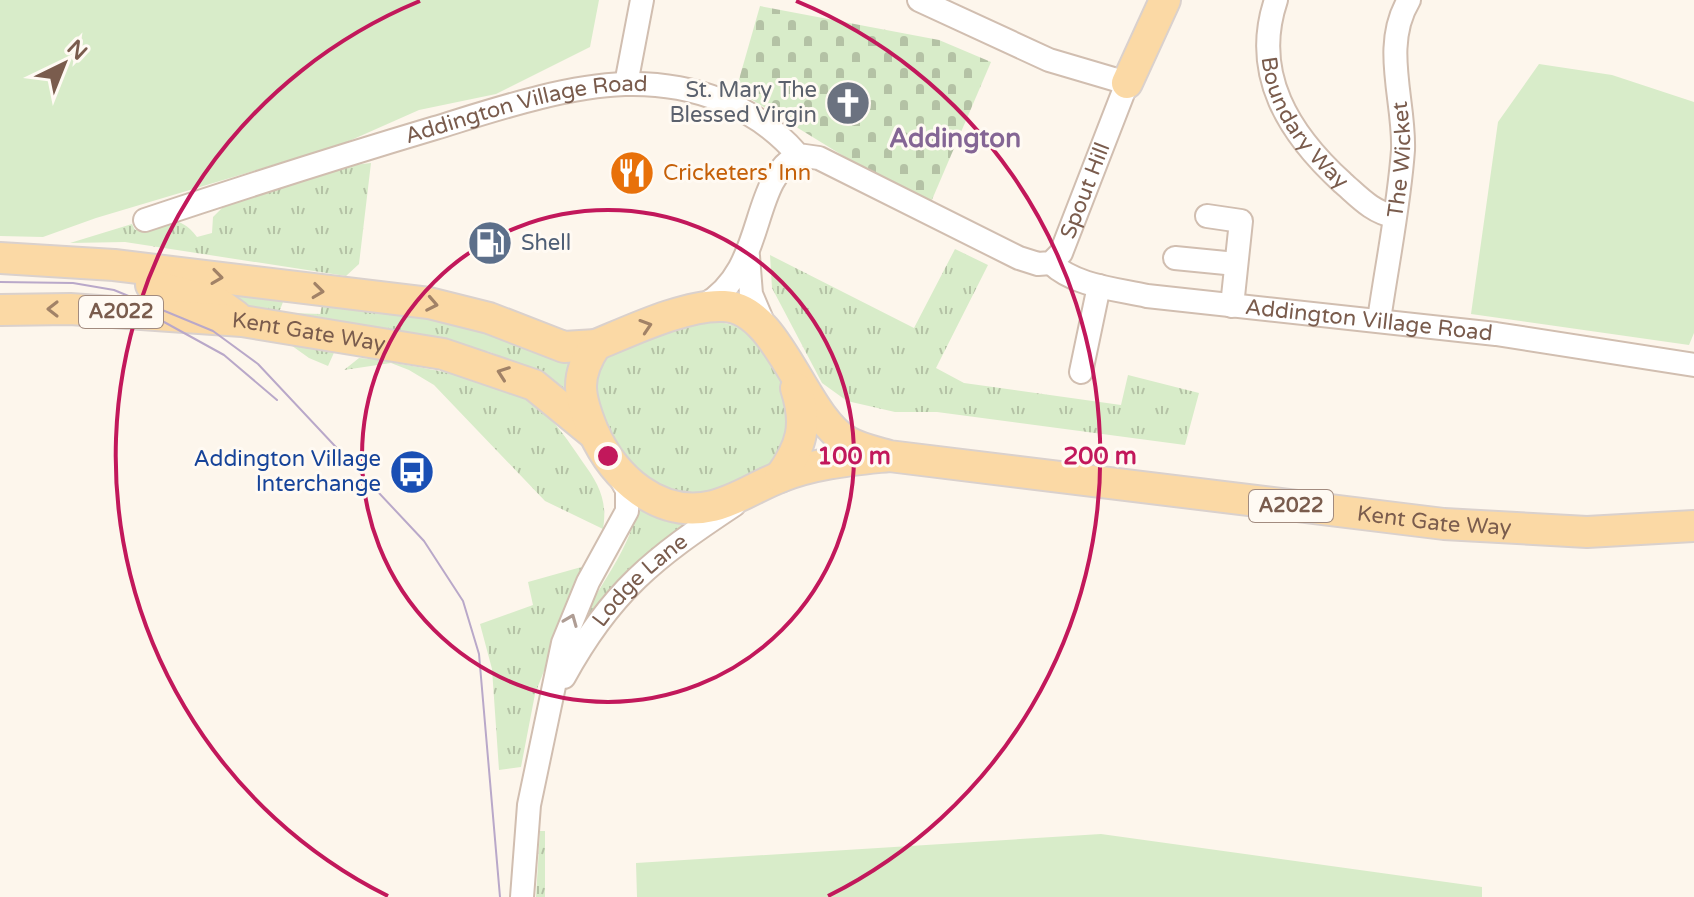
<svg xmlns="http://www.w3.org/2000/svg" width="1694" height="897" viewBox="0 0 1694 897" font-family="'Varela Round',sans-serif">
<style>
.grass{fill:url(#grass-tufts)}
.cemetery{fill:url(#cemetery-stones)}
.green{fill:#d8ecc9}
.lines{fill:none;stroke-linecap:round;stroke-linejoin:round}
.minor-casing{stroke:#d1beb0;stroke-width:26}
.major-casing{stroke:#dad1cd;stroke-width:34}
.minor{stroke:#fff;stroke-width:22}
.major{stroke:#fbd9a5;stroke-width:30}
.tram{stroke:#b9a8c9;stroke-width:2}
.oneway{stroke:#a18267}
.oneway2{stroke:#af9d94}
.ring{fill:none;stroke:#c2185b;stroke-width:4}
.labels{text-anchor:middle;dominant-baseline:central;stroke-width:6;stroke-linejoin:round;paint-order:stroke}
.shield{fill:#fffaf3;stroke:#a28b7f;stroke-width:2}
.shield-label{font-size:20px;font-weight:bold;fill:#7a5c4d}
.worship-label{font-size:22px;fill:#5b616d;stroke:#fffaf3;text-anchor:end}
.street-label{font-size:22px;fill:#7a5c4d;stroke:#fffaf3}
.food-label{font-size:22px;fill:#c56008;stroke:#fffaf3;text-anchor:start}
.service-label{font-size:22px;fill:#4e5e75;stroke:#fffaf3;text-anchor:start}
.transit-label{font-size:22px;fill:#164399;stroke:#fffaf3;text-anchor:end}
.quarter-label{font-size:26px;font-weight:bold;fill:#846695;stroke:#fffaf3}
.centre{fill:#c2185b;stroke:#fffaf3;stroke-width:4}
.ring-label{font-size:24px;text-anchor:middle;font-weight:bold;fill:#c2185b;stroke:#fffaf3;stroke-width:6;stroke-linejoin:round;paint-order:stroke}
</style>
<defs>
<pattern id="grass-tufts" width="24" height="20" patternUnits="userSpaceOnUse" patternTransform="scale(2)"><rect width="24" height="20" fill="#d8ecc9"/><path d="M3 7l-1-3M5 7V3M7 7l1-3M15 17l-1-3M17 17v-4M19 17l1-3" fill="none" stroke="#b4c2a5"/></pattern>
<pattern id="cemetery-stones" width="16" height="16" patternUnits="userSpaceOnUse" patternTransform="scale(2)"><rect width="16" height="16" fill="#d8ecc9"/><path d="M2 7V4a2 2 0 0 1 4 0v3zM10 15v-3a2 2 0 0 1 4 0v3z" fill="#b4c2a5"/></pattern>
</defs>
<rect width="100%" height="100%" fill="#fdf6ec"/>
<!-- grass -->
<path class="grass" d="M371 163 359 264 346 276 125 242 70 243 132 224 135 230C163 223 177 211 197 237L212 233 213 217 224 206 345 166Z
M955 249 988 265 936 368 964 383 1121 405 1128 375 1199 393 1185 445 937 412H895L847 401 822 383 772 288 770 255 914 328Z
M200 286 310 300 306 304 283 302 278 315 237 311Z
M323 301 439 317 580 356 575 404 534 371 490 352 290 318 292 313 320 314Z
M705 321C720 322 735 323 748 333 766 349 792 400 797 423L768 470 688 503 634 473 598 411 594 379 600 362 616 348Z
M288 343 337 346 328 366 309 358Z
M359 358 373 359C422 369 500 376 539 408 556 422 569 442 582 461 598 483 608 500 603 529L545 501 434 385 409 370 391 363 344 370Z
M638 500 712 514C645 554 618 578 573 642 590 591 633 554 638 500Z
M585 566 535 694 521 767 499 770 492 669 480 624 533 605 528 582Z
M540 831H545V897H536Z"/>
<!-- cemetery -->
<path class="cemetery" d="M760 6 939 40 991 62 931 202 868 171 736 90Z"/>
<!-- green -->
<path class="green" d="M0 0H599L590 47 496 94 419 110 340 145 96 218 43 237 0 236Z
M1539 64 1612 75 1694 102V333L1689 345 1471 314 1498 122Z
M1101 834 1482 887V897H637L636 863Z"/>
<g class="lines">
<!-- minor casing -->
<g class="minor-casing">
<g id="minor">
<path id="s1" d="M1276 0C1251 74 1289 134 1343 183 1358 196 1373 213 1394 216"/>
<path d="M626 84 642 0"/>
<path d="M1207 216 1241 221 1232 306"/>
<path id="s2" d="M145 220C241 188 338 157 435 128 494 110 564 86 625 84 692 82 755 105 798 155L819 158 1019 258 1038 264 1051 263 1061 253 1127 83 1049 60 919 0"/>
<path d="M748 256 751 294 765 327"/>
<path d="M1175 258 1236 264"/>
<path id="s3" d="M1051 263C1075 286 1116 289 1147 296L1496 334 1694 365"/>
<path d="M703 306C768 269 748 182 798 155"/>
<path id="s4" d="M1379 320C1387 264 1399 206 1403 150 1405 101 1381 46 1409 0"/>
<path d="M1081 372 1099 286"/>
<path id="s5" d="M564 677C611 591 654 558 734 505"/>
<path d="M522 897 529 805 563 643 588 582 627 511V490L617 472"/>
</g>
</g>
<!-- major casing -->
<g class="major-casing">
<g id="major">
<path d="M1127 83 1165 0"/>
<path d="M0 258 114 265 429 303 489 318 564 347 596 345"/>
<path d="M151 285 218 303 236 316"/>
<path id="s6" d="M0 310 70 309 242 321 443 354 534 385 595 435"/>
<path id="s7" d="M889 456C852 460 815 463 780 477 757 486 737 500 713 506 659 519 614 478 593 431 579 397 574 377 596 345 630 331 686 304 724 306 779 308 802 415 848 442 860 449 876 452 889 456L1444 524 1587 532 1694 526"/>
<path d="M780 477C802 446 808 425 796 388"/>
</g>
</g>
<!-- minor -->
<use href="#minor" class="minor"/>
<!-- major -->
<use href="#major" class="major"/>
<!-- tram -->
<path class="tram" d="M0 282 73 283 114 290 213 331 258 364 424 541 463 601 479 654 500 897
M155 317 224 355 277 400"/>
</g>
<!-- one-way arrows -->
<defs><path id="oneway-chevron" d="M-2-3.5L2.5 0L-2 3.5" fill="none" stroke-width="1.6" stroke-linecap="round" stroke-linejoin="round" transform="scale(2)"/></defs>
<g class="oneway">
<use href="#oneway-chevron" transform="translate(217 277) rotate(8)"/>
<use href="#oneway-chevron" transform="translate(318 291) rotate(7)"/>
<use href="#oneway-chevron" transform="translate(432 304) rotate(11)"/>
<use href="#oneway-chevron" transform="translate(53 309) rotate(180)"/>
<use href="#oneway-chevron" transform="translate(646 326) rotate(-18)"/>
<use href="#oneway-chevron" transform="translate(503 373) rotate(-160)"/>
</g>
<use class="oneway2" href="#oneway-chevron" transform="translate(571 620) rotate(-68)"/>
<!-- distance rings -->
<g class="ring">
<circle cx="608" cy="456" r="246"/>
<path d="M388 896A492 492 0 0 1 420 1M796 1A492 492 0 0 1 828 896"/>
</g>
<!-- icons -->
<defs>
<g id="church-disc" transform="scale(2.3)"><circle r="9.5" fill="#6b7280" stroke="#fffaf3"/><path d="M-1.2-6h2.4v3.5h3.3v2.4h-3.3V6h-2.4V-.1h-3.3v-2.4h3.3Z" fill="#fff"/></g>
<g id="restaurant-disc" transform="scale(2.3)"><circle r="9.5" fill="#e8710a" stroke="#fffaf3"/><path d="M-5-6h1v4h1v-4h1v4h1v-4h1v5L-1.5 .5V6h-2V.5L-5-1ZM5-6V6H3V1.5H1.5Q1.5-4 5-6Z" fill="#fff"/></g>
<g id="fuel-disc" transform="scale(2.3)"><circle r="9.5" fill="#5c6f8a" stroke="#fffaf3"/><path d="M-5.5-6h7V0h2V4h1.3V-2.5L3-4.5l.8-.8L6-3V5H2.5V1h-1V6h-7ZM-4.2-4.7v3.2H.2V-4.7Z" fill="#fff"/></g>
<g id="bus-disc" transform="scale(2.3)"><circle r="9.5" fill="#1a4fb4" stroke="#fffaf3"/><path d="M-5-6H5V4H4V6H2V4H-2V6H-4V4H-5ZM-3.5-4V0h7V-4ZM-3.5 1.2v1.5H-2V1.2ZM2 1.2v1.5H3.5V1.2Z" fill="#fff"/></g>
</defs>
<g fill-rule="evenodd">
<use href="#church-disc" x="848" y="103"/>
<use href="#restaurant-disc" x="632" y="173"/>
<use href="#fuel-disc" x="490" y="243"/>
<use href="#bus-disc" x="412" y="472"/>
</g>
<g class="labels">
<!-- shield labels -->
<g class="shield">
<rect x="79" y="296" width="84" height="32" rx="6"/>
<rect x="1249" y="490" width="84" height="32" rx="6"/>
</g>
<g class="shield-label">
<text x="121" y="312">A2022</text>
<text x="1291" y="506">A2022</text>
</g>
<!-- worship labels -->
<g class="worship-label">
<text x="817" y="90">St. Mary The<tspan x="817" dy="25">Blessed Virgin</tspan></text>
</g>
<!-- street labels -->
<g class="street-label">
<text stroke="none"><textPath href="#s2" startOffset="398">Addington Village Road</textPath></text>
<text stroke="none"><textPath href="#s1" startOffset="134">Boundary Way</textPath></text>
<text stroke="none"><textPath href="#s4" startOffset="162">The Wicket</textPath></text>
<text stroke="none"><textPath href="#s2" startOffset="1052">Spout Hill</textPath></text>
<text stroke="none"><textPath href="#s3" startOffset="326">Addington Village Road</textPath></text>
<text stroke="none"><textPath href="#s6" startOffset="310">Kent Gate Way</textPath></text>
<text stroke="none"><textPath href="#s7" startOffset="1346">Kent Gate Way</textPath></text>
<text stroke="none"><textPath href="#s5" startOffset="124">Lodge Lane</textPath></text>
</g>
<!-- food labels -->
<g class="food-label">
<text x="663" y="173">Cricketers' Inn</text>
</g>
<!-- service labels -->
<g class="service-label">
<text x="521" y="243">Shell</text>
</g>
<!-- transit labels -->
<g class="transit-label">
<text x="381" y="459">Addington Village<tspan x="381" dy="25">Interchange</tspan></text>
</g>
<!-- quarter labels -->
<g class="quarter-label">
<text x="955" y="138">Addington</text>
</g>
</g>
<circle cx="608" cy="456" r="12" class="centre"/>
<g class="ring-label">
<text x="854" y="464">100 m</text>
<text x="1100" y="464">200 m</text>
</g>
<!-- north arrow -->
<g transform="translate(64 64) rotate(43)" stroke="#fffaf3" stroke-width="6" paint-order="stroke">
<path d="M0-6L14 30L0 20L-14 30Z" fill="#7a5c4d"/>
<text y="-12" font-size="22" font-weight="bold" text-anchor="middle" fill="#7a5c4d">N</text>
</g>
</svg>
